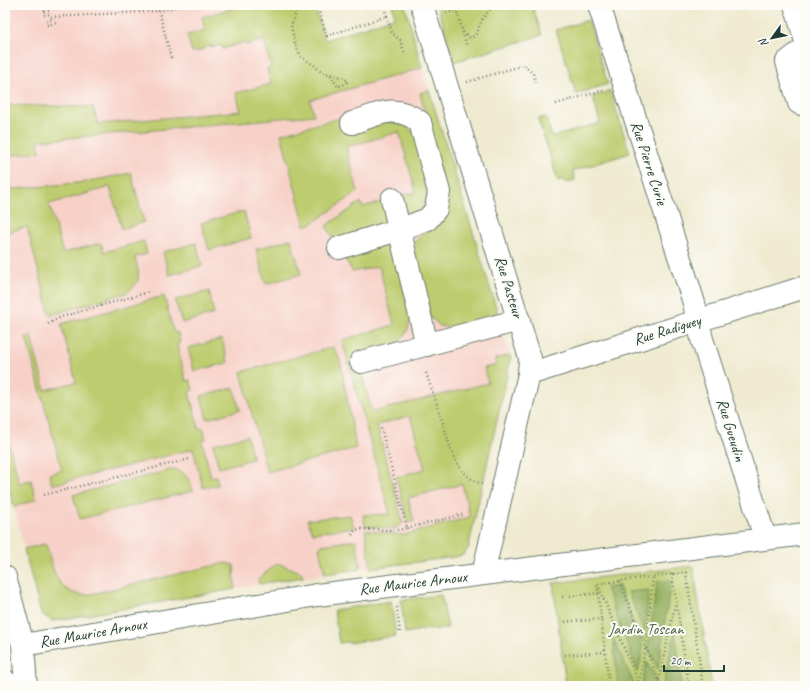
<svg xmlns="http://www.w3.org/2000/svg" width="810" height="691" viewBox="0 0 810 691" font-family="Caveat,sans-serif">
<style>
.built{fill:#f7d1c7}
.green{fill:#bdcc6e;stroke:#6e8451}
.forest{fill:#96b061;stroke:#5a764a}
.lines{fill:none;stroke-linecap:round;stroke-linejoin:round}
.minor-casing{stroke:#687a6b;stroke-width:24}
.major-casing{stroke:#687a6b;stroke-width:24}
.highway-casing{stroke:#687a6b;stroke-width:24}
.path{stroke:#687a6b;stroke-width:2.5;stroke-dasharray:1 3;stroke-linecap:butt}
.minor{stroke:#fff;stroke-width:22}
.major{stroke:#fff;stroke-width:22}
.highway{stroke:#fff;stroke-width:22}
.labels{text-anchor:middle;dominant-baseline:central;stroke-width:4;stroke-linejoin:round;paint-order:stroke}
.street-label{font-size:16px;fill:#1f3d34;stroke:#fdfcf7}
.park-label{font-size:16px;fill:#466142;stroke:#fdfcf7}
</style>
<rect width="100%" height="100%" fill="#fdfcf7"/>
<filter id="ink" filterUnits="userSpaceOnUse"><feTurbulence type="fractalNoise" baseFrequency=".025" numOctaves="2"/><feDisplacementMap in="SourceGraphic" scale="8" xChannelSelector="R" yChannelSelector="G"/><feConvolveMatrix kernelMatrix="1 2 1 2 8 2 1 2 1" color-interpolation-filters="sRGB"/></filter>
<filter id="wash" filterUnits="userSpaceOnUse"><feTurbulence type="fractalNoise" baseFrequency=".012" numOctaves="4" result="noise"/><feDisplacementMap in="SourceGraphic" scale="16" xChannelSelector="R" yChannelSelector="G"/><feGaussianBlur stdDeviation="0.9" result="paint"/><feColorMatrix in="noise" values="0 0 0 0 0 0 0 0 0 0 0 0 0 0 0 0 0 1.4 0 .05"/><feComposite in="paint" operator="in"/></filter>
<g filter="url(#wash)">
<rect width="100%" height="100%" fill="#efead0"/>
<!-- built -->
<path class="built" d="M5 5H282L310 100 422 68 511 358 468 549 463 555 259 584 53 621 41 614 5 473Z"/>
<!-- green -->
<path class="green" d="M244 5H314L325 40 395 17 392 5H405L422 68 310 100 314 115 38 141 40 152 5 156V105L93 107 98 124 241 111 236 93 271 84 267 69 271 67 264 40 246 45 245 42 222 49 221 45 214 47 208 46 199 51 192 52 187 35 205 30 202 17Z
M437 5H532L542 35 454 62Z
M588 20 608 84 576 94 556 30Z
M429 90 500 320 453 329 440 326 430 317 412 245 428 227 443 183 420 93Z
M610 91 630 153 573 171 575 180 565 183 563 179 558 181 538 119 546 117 552 137 600 123 593 97Z
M347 116 404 124 416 134 428 193 422 209 402 222 395 198 416 192 399 132 346 147 358 192 311 224 305 226 281 134Z
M131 173 144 222 122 229 110 187 49 204 63 253 101 243 104 252 144 241 147 254 135 257C139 274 143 282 126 293L50 315 27 227 5 233V190L86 182Z
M389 200 395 223 337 244 326 226 361 202 362 207Z
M244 211 251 238 209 250 201 223Z
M291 239 301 274 266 284 256 249Z
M196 243 202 266 169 275 163 252Z
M377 243 388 248 397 259 411 319 406 334 397 343 357 356 372 412 488 383 484 368 496 365 495 359 510 355 511 358 468 549 463 555 455 557 371 568 365 530 403 535 470 517 462 484 408 498 414 522 408 523 396 477 425 469 410 416 377 425 403 523 394 529 365 526 363 515 390 514 342 340 394 325 379 266 353 272 342 254Z
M209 291 214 314 182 323 175 300Z
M164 296 174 333 178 332 180 343 177 344 186 381 190 380 193 390 189 392 199 429 203 428 206 439 202 441 211 477 216 476 218 485 203 488 193 449 52 485 49 474 62 470 26 337 31 336 45 390 76 382 61 324Z
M222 339 228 363 194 371 188 348Z
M333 347 340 360 356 448 267 472 241 372Z
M234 388 240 410 207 419 201 396Z
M5 429 19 483 31 480 36 499 14 507 5 473Z
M247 436 253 459 219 468 213 444Z
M174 469C186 473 190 479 193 491L80 519 73 495Z
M350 515 354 527 313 533 307 520Z
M356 540 361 569 325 574 319 548 322 545Z
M45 544C48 548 49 554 50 559 56 580 63 595 87 595L225 563 234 565 235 589 53 621 41 614 24 549Z
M279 564 301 572 303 577 259 584 258 579 275 565Z
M693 566 712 686H566L553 583Z
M441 595 448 628 428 630V629L405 633 401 600Z
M391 601 396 636 348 643V642L339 643 334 610Z"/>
<!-- forest -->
<path class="forest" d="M671 580 658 669 648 647 657 582Z
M619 586 643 648 638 672 606 588Z
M649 590 644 632 628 592Z
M675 630 682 686H663Z
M613 638 635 686H618Z
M647 662 656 682 655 686H644L642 683Z"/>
</g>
<g filter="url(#ink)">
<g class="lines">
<!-- minor casing -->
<g class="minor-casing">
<path id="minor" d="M422 5 530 358 529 374 483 574
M599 5 694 303 702 339 765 538
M805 48 787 62 799 103 805 105
M392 199 427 345
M339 248 401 229 428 219 436 209 439 192 420 122C394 103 379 114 352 123
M361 362 519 320
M529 374 805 287
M5 577 23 645 26 686
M23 645 317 595 805 534"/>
</g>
<!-- major casing -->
<g class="major-casing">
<path id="major" d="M795 5 805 38"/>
</g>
<!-- highway casing -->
<g class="highway-casing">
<path id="highway" d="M5 681 8 686"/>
</g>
<!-- path -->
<path class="path" d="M130 5 136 11
M314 5 302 6 298 8 296 12 291 26 295 44 301 57 314 65 321 72 345 78 348 82 338 87 330 75
M317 5 327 36 387 16 383 5
M455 5 467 47
M500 5 502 12
M526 5 530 10 541 5
M44 11 51 10
M446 13 457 10
M44 15 52 14
M387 16 392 33 400 40 405 55
M51 17 159 11
M46 21 54 19
M47 25 56 23
M463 32 470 38C480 35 478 24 484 17 487 12 492 8 496 5
M171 58 159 11 184 5
M467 82 524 65 533 74 537 85
M556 104 604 90
M48 324 61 317 149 292
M426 373C432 390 438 407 443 424 451 448 455 475 482 484
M44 495 190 459
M407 528 465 514
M352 535 355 530C373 527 390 533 407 528L381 428
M686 572 703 686
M672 574 689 686
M620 581 659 681 658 686
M599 588 640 686
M562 597 599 593
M397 607 400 634
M561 622 602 619
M565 655 605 652
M659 680 675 605
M639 682 646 645 653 577
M593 686 609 685
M609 686 597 584 686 572"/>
<!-- minor -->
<use href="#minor" class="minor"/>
<!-- major -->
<use href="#major" class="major"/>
<!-- highway -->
<use href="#highway" class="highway"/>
</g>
</g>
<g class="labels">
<!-- street labels -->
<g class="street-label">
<text transform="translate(649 163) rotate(72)">Rue Pierre Curie</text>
<text transform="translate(509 287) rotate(73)">Rue Pasteur</text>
<text transform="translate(667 330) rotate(-17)">Rue Radiguey</text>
<text transform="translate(731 430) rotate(73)">Rue Gueudin</text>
<text transform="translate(413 583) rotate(-7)">Rue Maurice Arnoux</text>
<text transform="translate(93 633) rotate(-10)">Rue Maurice Arnoux</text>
</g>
<!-- park labels -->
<g class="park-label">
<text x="646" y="629">Jardin Toscan</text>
</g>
</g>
<!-- margin -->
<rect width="810" height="691" fill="none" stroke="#fdfcf7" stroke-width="20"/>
<!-- north arrow -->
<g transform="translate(772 38) rotate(237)" stroke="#fdfcf7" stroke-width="3" paint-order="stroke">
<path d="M0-3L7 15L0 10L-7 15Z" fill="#1f3d34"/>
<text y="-6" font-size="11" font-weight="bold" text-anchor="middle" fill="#1f3d34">N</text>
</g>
<!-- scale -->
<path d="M664 665v6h60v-6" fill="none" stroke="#1f3d34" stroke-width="2"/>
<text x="670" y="665" font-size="12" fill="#1f3d34" stroke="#fdfcf7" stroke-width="3" paint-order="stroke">20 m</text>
</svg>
